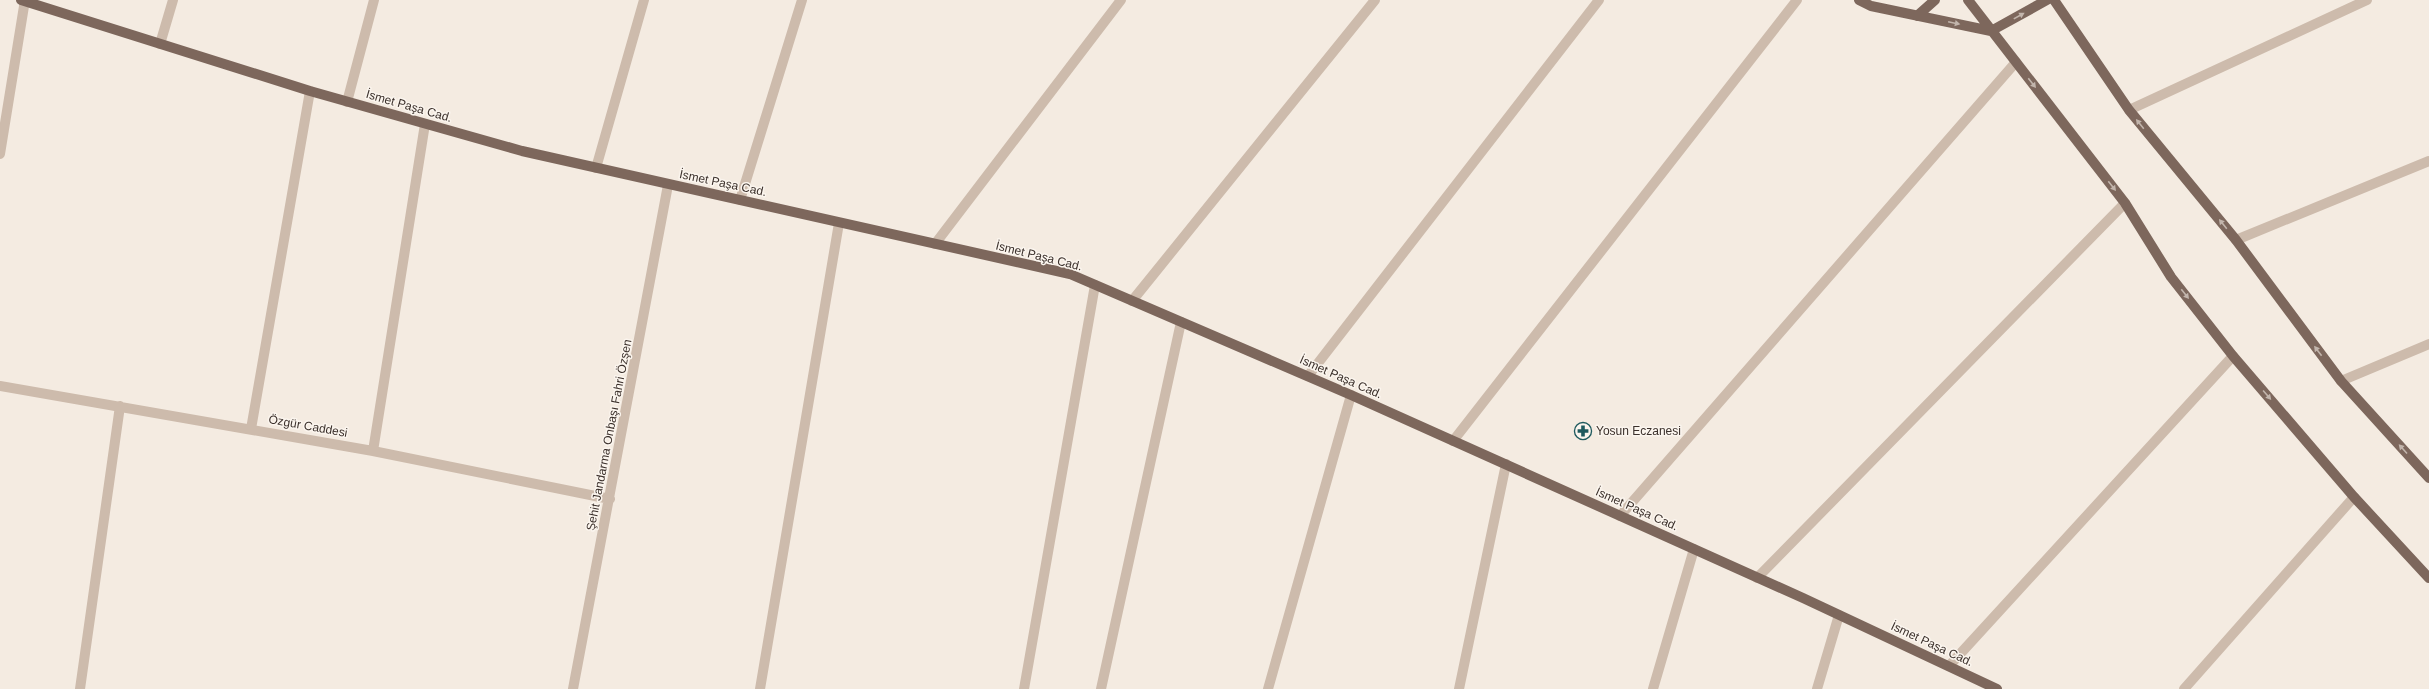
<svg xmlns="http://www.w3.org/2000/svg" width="2429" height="689" viewBox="0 0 2429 689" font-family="Helvetica,sans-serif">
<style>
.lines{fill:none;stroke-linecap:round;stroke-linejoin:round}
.minor{stroke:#cdbbac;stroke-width:10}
.major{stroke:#7d675c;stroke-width:10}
.oneway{fill:#c2b5ac}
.labels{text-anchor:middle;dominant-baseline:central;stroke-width:3;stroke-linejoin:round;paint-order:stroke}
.street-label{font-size:12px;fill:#3b302b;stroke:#fbf5ee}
.poi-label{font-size:12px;fill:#3b302b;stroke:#fbf5ee;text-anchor:start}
</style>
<rect width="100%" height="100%" fill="#f4ebe1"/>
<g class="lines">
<!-- minor -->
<path class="minor" d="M160 44 173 0
M347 102 374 0
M2129 110 2367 0
M0 154 25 0
M596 168 644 0
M740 200 802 0
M2236 240 2429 161
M935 244 1121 0
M1132 301 1375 0
M1308 376 1599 0
M2341 381 2429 344
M0 386 373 451 610 499
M251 429 310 91
M1453 441 1797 0
M373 451 425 124
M1620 516 2016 62
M1757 578 2125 203
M1949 666 2233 356
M80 689 120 406
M573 689 668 185
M760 689 839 223
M1024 689 1095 285
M1101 689 1181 322
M1268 689 1351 395
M1459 689 1506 464
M1653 689 1694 549
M1817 689 1839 615
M2184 689 2354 497"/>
<!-- major -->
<path class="major" d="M21 0 310 91 522 151 1070 274 1351 395 1803 598 1997 689
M1859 0 1871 6 1991 31 2047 0
M1968 0 2125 203 2171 277 2233 356 2354 497 2429 578
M2054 0 2129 110 2236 240 2341 381 2429 478
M1917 16 1935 0"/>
</g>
<!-- one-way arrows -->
<defs><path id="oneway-solid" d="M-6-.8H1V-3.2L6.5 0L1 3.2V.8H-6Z"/></defs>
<g class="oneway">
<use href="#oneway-solid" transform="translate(2019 16) rotate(-29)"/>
<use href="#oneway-solid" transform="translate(1954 23) rotate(12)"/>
<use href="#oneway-solid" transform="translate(2032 83) rotate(52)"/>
<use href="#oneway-solid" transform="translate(2140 124) rotate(-129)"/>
<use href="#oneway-solid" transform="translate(2112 186) rotate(52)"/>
<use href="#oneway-solid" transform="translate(2223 224) rotate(-129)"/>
<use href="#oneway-solid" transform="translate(2185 294) rotate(52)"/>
<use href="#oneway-solid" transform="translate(2318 351) rotate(-127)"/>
<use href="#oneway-solid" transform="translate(2267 395) rotate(49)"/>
<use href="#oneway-solid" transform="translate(2403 449) rotate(-132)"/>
</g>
<!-- icons -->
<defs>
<g id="pharmacy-ring" transform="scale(0.9)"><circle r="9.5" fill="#fbf5ee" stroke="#1f5a5e" stroke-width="1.5"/><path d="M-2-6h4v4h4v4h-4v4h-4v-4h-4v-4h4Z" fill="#1f5a5e"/></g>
</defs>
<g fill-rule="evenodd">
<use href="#pharmacy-ring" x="1583" y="431"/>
</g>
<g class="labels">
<!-- street labels -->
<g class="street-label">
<text transform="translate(409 106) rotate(16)">İsmet Paşa Cad.</text>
<text transform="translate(723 183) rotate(12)">İsmet Paşa Cad.</text>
<text transform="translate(1039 256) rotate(14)">İsmet Paşa Cad.</text>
<text transform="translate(1341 377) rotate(24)">İsmet Paşa Cad.</text>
<text transform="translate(308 426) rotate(10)">Özgür Caddesi</text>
<text transform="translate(609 435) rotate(-79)">Şehit Jandarma Onbaşı Fahri Özşen</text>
<text transform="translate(1637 509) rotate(24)">İsmet Paşa Cad.</text>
<text transform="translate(1932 644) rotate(25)">İsmet Paşa Cad.</text>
</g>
<!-- poi labels -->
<g class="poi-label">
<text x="1596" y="431">Yosun Eczanesi</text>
</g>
</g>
</svg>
